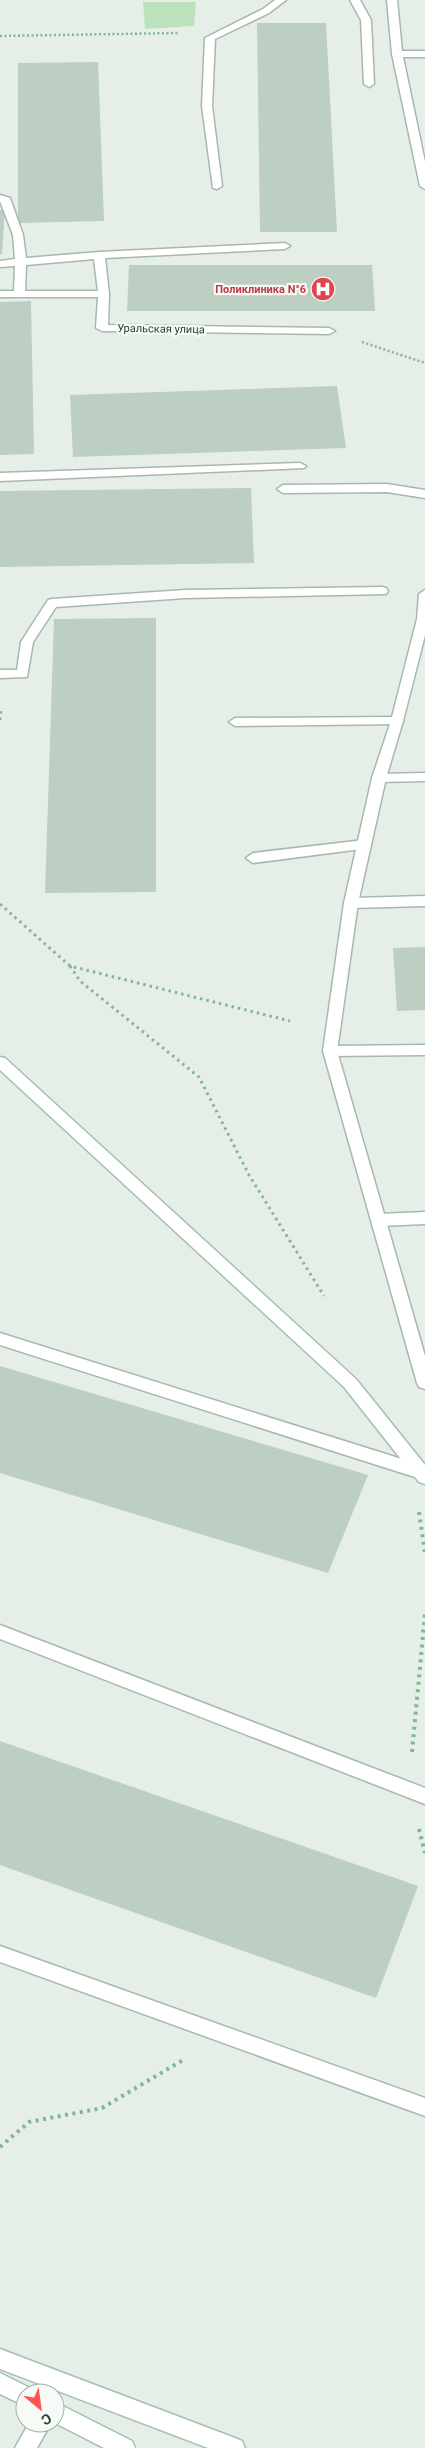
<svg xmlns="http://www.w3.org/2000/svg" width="425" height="2448" viewBox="0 0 425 2448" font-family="Roboto,sans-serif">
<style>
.green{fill:#bce2bd}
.building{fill:#bdcec3}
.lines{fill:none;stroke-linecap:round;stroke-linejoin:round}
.lane-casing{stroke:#a7b8ae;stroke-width:3}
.street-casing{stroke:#a7b8ae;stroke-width:3}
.secondary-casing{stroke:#a5bfb0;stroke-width:3}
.path-far2{stroke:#82b699;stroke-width:2.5;stroke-dasharray:2 2.5;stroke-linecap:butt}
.path-far1{stroke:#82b699;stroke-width:3;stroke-dasharray:2.5 4;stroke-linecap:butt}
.path{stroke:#82b699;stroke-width:4;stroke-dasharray:3 4.5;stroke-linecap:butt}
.lane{fill:#fff;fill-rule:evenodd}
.street{fill:#fff;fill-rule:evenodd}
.secondary{fill:#fff;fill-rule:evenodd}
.labels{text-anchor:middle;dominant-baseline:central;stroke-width:4.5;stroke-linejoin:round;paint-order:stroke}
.far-health-label{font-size:11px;font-weight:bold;fill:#be3a42;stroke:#f6fbf7;text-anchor:end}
.far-street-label{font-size:11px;fill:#224432;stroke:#f6fbf7}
</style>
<rect width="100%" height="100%" fill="#e5efe8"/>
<!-- green -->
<path class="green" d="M143 2H196L194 26 145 29Z"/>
<!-- building -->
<path class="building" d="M257 23H326L337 232H260Z
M98 62 104 221 18 223V63Z
M0 210H5L2 254H0Z
M129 265H372L375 311H127Z
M31 301 34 454 0 455V302Z
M337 386 346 448 73 457 70 395Z
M251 488 254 563 0 567V491Z
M156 618V892L45 893 54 619Z
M425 947V1010L397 1011 393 948Z
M0 1366 368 1475 328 1573 0 1473Z
M0 1741 418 1886 376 1998 0 1865Z"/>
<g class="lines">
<!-- lane casing -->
<g class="lane-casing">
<path id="lane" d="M275 0H286L269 13 215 39 212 106 222 186 217 189 213 188 202 106 205 38 263 9Z
M350 0H360L371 20 374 84 369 87 364 84 361 20Z
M0 195 10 198 23 235 26 258 99 252 285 243 290 246 285 249 105 258 109 294 108 325 329 328 335 331 329 334 102 331 96 328 98 297H0V291H14L15 266 0 267V261L15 259 13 235 0 201ZM94 259 98 291H25L26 265Z
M300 463 306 466 304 468 0 481V473Z
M387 484 425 490V498L387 492 283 493 277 489 283 485Z
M382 587 386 588 388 591 386 594 185 598 56 607 33 642 27 677 0 678V670H17L21 642 48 600 52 599 185 590Z
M397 717 403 721 402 724 235 726 229 722 235 718Z
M425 773V781L379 782 372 778 379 774Z
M364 840 369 842 371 845 369 848 253 863 246 858 253 853Z
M425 896V906L351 908 344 903 351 898Z
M425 1045V1055L330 1056 323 1051 330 1046Z
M425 1212V1224L379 1226 374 1224 372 1220 374 1216 379 1214Z
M0 1333 421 1465 425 1467V1477L421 1479 0 1345Z
M0 1625 425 1788V1804L0 1639Z
M0 1946 425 2098V2116L0 1962Z
M29 2423H51L37 2448H15Z"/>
</g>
<!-- street casing -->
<g class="street-casing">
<path id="street" d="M387 0H397L402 51H425V57H403L425 162V189L420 186 392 54Z
M425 590V635L403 721 386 778 358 903 337 1051 425 1356V1389L419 1387 417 1383 323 1051 344 903 372 778 391 721 417 619 419 594Z"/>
</g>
<!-- secondary casing -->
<g class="secondary-casing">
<path id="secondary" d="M0 1057 5 1058 356 1379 425 1465V1484L419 1482 344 1387 0 1070Z
M0 2349 235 2438 242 2441 245 2448H208L0 2369Z
M0 2373 32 2389 34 2393H25V2406L0 2394Z
M55 2402 132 2441 135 2448H104L55 2423Z"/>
</g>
<!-- path-far2 -->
<path class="path-far2" d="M0 36 178 33
M362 342 425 363"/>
<!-- path-far1 -->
<path class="path-far1" d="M0 720 1 708
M0 904 70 966 290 1021
M70 966 80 981 199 1077 249 1175 324 1296"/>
<!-- path -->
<path class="path" d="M419 1512 425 1553
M412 1752 425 1614
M419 1829 425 1853
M0 2147 29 2122 102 2108 183 2060"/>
<!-- lane -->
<use href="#lane" class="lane"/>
<!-- street -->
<use href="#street" class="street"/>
<!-- secondary -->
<use href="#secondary" class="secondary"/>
</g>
<!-- icons -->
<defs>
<g id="hospital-disc" transform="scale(1.25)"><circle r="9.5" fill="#e0444e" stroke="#f6fbf7"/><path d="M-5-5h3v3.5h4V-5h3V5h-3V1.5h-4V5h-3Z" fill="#fff"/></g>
</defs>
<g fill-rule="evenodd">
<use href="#hospital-disc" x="323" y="289"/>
</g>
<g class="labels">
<!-- far-health labels -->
<g class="far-health-label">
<text x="306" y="289">Поликлиника N°6</text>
</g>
<!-- far-street labels -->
<g class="far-street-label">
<text transform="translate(161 329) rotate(1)">Уральская улица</text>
</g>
</g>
<!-- north arrow -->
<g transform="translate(40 2408) rotate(151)"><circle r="24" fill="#f6fbf7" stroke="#a1b2a8"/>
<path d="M0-4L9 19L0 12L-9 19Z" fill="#ff5354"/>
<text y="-8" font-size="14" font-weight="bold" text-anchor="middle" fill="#224432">С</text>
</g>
</svg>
